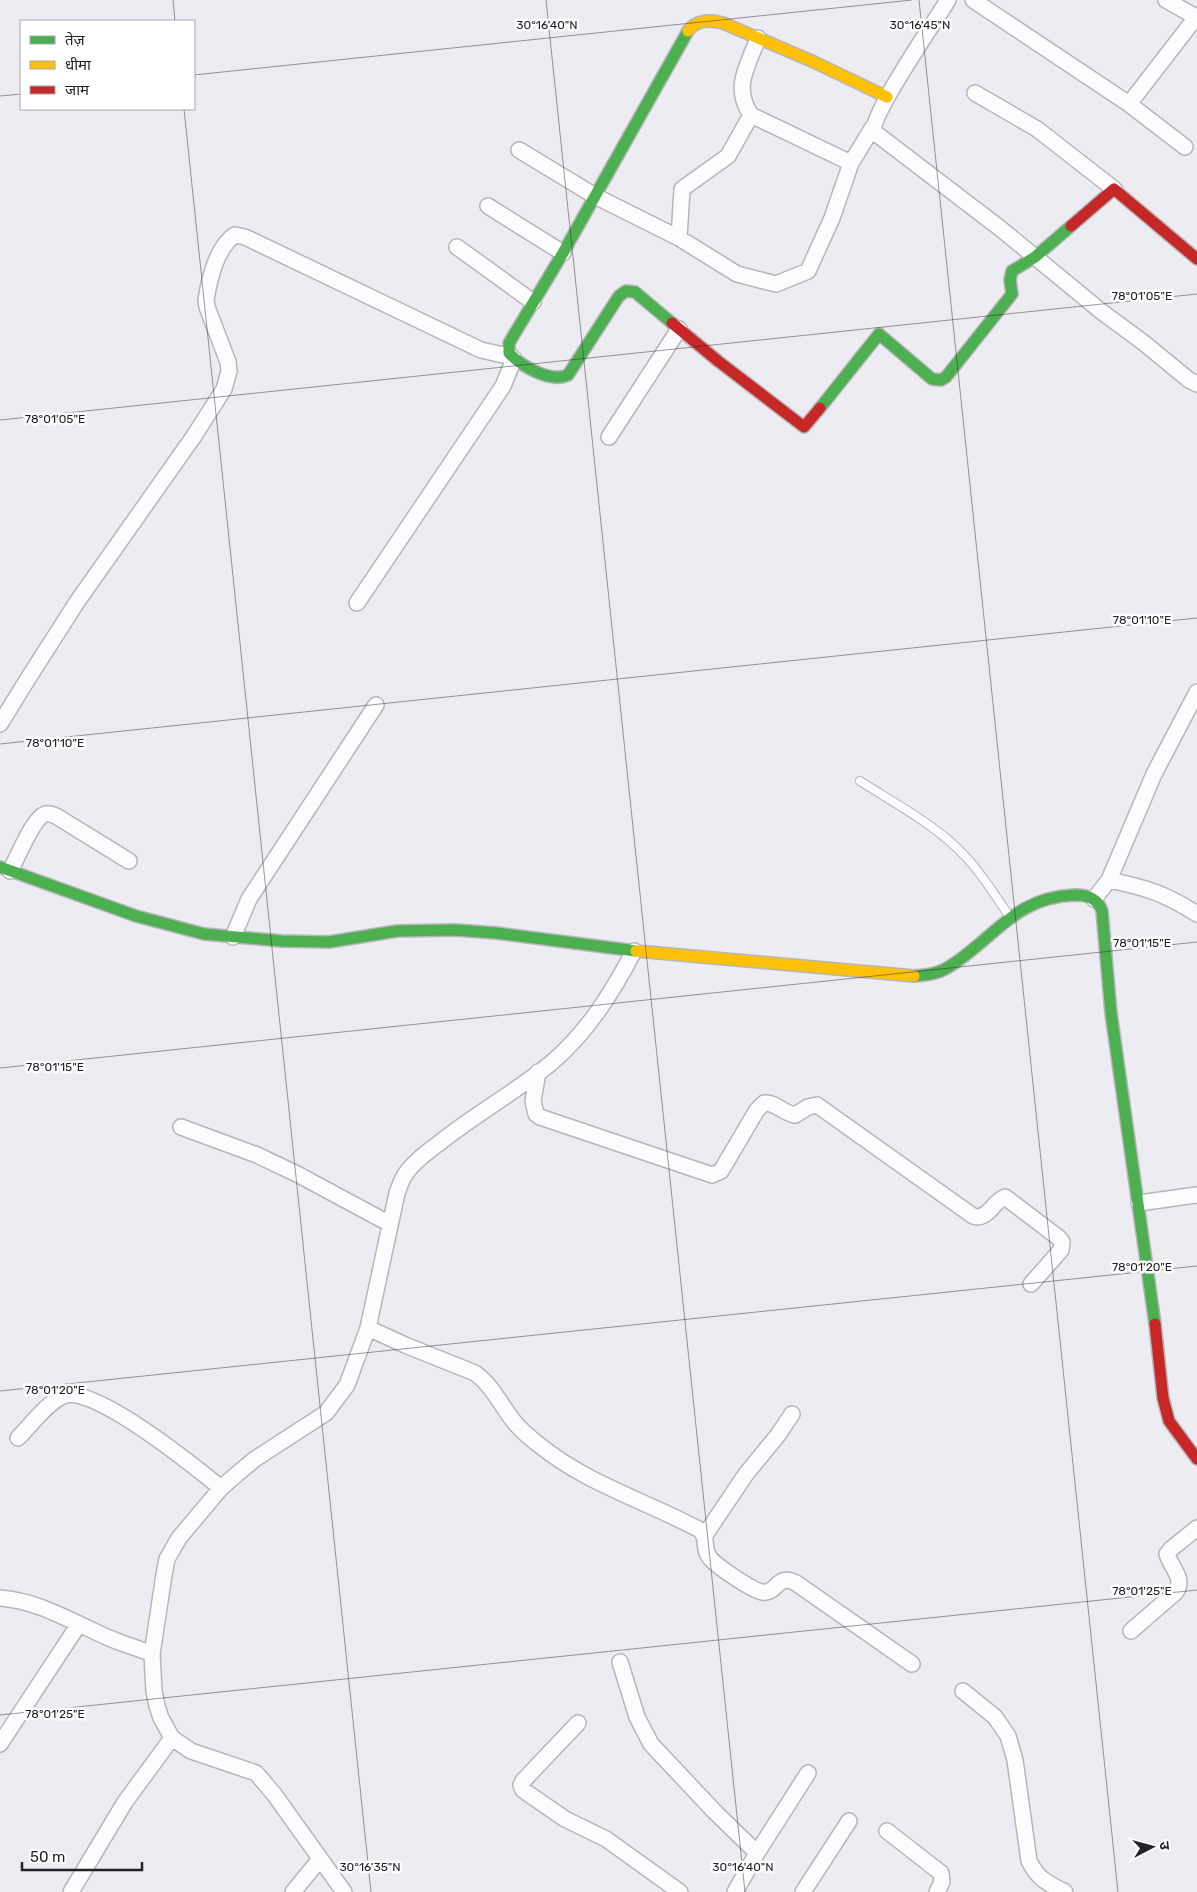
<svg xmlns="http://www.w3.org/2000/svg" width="1197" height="1892" viewBox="0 0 1197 1892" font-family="Rubik,'Noto Sans Devanagari',sans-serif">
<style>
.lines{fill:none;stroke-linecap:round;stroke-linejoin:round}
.lane-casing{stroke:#b6b6ba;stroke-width:10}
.street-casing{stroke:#b6b6ba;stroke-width:18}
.fast-casing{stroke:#b6b6ba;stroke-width:14}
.slow-casing{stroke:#b6b6ba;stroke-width:14}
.jam-casing{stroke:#b6b6ba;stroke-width:14}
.lane{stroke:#fcfcfd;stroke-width:8}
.street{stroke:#fcfcfd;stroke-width:15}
.fast{stroke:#4caf50;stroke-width:11}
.slow{stroke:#ffc107;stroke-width:11}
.jam{stroke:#c62828;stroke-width:11}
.ticks{fill:none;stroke:#232227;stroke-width:1;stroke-opacity:0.45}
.ticks-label{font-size:12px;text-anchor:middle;fill:#232227;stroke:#fff;stroke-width:5;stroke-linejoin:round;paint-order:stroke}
</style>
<rect width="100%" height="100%" fill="#edecf3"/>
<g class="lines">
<!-- lane casing -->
<g class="lane-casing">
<path id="lane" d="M860 781C894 803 936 825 964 855 982 873 995 896 1010 917"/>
</g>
<!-- street casing -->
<g class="street-casing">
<path id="street" d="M948 0C936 20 870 115 874 132L1001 229 1102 312 1144 343 1189 380 1197 384
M973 0 1129 104 1185 147
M1166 0 1196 17
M758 38C748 66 732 87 751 115L851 163
M975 93 1037 129 1114 189
M1129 104 1197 16
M751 115 728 156 682 189 679 238 737 274 776 284 808 271 832 218 851 163 873 127
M519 150 595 196 679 238
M488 206 563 253
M457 247 533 302
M609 437 679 329
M357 603 503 386 514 359
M0 724 29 677 77 602 194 436 224 389 229 371 228 362 207 307 206 300C209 280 217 246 235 235L245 237 481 350 512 357
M10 871C17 859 33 818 45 814 49 813 52 814 56 816L129 861
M1109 880C1147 888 1164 893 1197 914
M1094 899 1109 880 1154 774 1197 692
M233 937 249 899 376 705
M538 1072 533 1101 536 1114 540 1117 712 1175 721 1171 757 1110 764 1103C776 1102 783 1113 795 1115L808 1107 817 1105 973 1216C988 1221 993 1201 1005 1197L1059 1238 1062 1242 1061 1250 1031 1284
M181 1127 257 1155 297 1174 390 1224
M1139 1203 1197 1195
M368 1328 405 1345 475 1373C493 1386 501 1406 515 1423 522 1431 530 1438 538 1444 585 1483 646 1501 700 1530 708 1537 703 1546 708 1555 712 1564 752 1590 762 1592 778 1594 776 1573 796 1583L912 1664
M18 1438C30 1426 50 1399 66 1395 99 1389 194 1466 221 1488
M705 1535 746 1474 778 1435 792 1414
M0 1598C40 1601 72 1622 109 1638 123 1644 138 1648 152 1654
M1131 1631 1176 1592C1185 1578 1171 1568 1167 1554L1171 1549 1197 1528
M620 1662 637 1717 651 1744 714 1811 757 1853
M963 1691 995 1717 1008 1736 1015 1760 1029 1861C1038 1879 1047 1883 1065 1892
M578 1723 523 1781 521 1785 523 1790 565 1819 606 1839 680 1892
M0 1744 79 1624
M887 1831 941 1873 942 1882 937 1892
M71 1892 125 1802 172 1738
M293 1892 320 1859
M344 1892 274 1794 256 1773 191 1751 172 1738 161 1718 157 1706 154 1691 152 1654 164 1575 167 1559 179 1538 221 1488 237 1474 255 1459 326 1413 347 1385 368 1328 397 1193C400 1185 402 1178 407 1172 415 1161 427 1152 438 1144 474 1115 514 1093 550 1064 587 1033 612 993 634 951
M735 1892 757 1853 808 1773
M803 1892 849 1821"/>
</g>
<!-- fast casing -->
<g class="fast-casing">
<path id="fast" d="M672 323 635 292 626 291 619 296 568 375C550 383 521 366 509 353V343L563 253 688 31
M820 408 879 334 932 379 941 380 946 377 1012 294 1010 280 1012 271 1035 257 1071 226
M0 867 136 916 204 934 282 941 329 942 397 931 455 930 496 933 636 951
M914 976C926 975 937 974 947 968 994 940 1013 897 1075 895 1087 895 1098 898 1102 911L1111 1013 1155 1324"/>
</g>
<!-- slow casing -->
<g class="slow-casing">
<path id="slow" d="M688 31C697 19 710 20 723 23L814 62 887 97
M636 951 914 976"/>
</g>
<!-- jam casing -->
<g class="jam-casing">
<path id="jam" d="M1071 226 1114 189 1197 259
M672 323 718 361 804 427 820 408
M1155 1324 1163 1398 1169 1421 1197 1459"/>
</g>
<!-- lane -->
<use href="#lane" class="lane"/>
<!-- street -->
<use href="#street" class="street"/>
<!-- fast -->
<use href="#fast" class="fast"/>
<!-- slow -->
<use href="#slow" class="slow"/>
<!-- jam -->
<use href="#jam" class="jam"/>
</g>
<!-- ticks -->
<path class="ticks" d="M173 0 175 21M546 0 745 1892M919 0 1118 1892M194 75 912 0M0 96 21 94M184 109 371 1892M0 420 1197 294M0 744 1197 618M0 1068 1197 942M0 1391 1197 1266M0 1715 1197 1590"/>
<g class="ticks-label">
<text x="547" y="29">30°16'40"N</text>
<text x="920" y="29">30°16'45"N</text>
<text x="1142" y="300">78°01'05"E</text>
<text x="55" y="423">78°01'05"E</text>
<text x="1142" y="624">78°01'10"E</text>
<text x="55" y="747">78°01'10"E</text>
<text x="1142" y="947">78°01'15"E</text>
<text x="55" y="1071">78°01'15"E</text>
<text x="1142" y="1271">78°01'20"E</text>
<text x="55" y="1394">78°01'20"E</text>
<text x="1142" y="1595">78°01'25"E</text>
<text x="55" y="1718">78°01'25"E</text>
<text x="370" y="1871">30°16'35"N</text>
<text x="743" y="1871">30°16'40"N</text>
</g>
<!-- legend -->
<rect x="20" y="20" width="175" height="90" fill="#ffffff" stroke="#a7a7a9"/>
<rect x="30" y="36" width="25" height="8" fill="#4caf50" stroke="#a7a7a9"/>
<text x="65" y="45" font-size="15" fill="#232227">तेज़</text>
<rect x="30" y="61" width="25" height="8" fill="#ffc107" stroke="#a7a7a9"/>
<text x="65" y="70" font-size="15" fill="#232227">धीमा</text>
<rect x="30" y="86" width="25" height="8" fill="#c62828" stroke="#a7a7a9"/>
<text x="65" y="95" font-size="15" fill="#232227">जाम</text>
<!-- north arrow -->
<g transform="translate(1152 1847) rotate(84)" stroke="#ffffff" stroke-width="4" paint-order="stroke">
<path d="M0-4L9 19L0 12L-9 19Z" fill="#232227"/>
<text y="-8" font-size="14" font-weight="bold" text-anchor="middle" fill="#232227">उ</text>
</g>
<!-- scale -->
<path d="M22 1862v8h120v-8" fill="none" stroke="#232227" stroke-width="2.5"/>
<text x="30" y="1862" font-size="15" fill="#232227" stroke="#ffffff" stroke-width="4" paint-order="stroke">50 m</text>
</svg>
